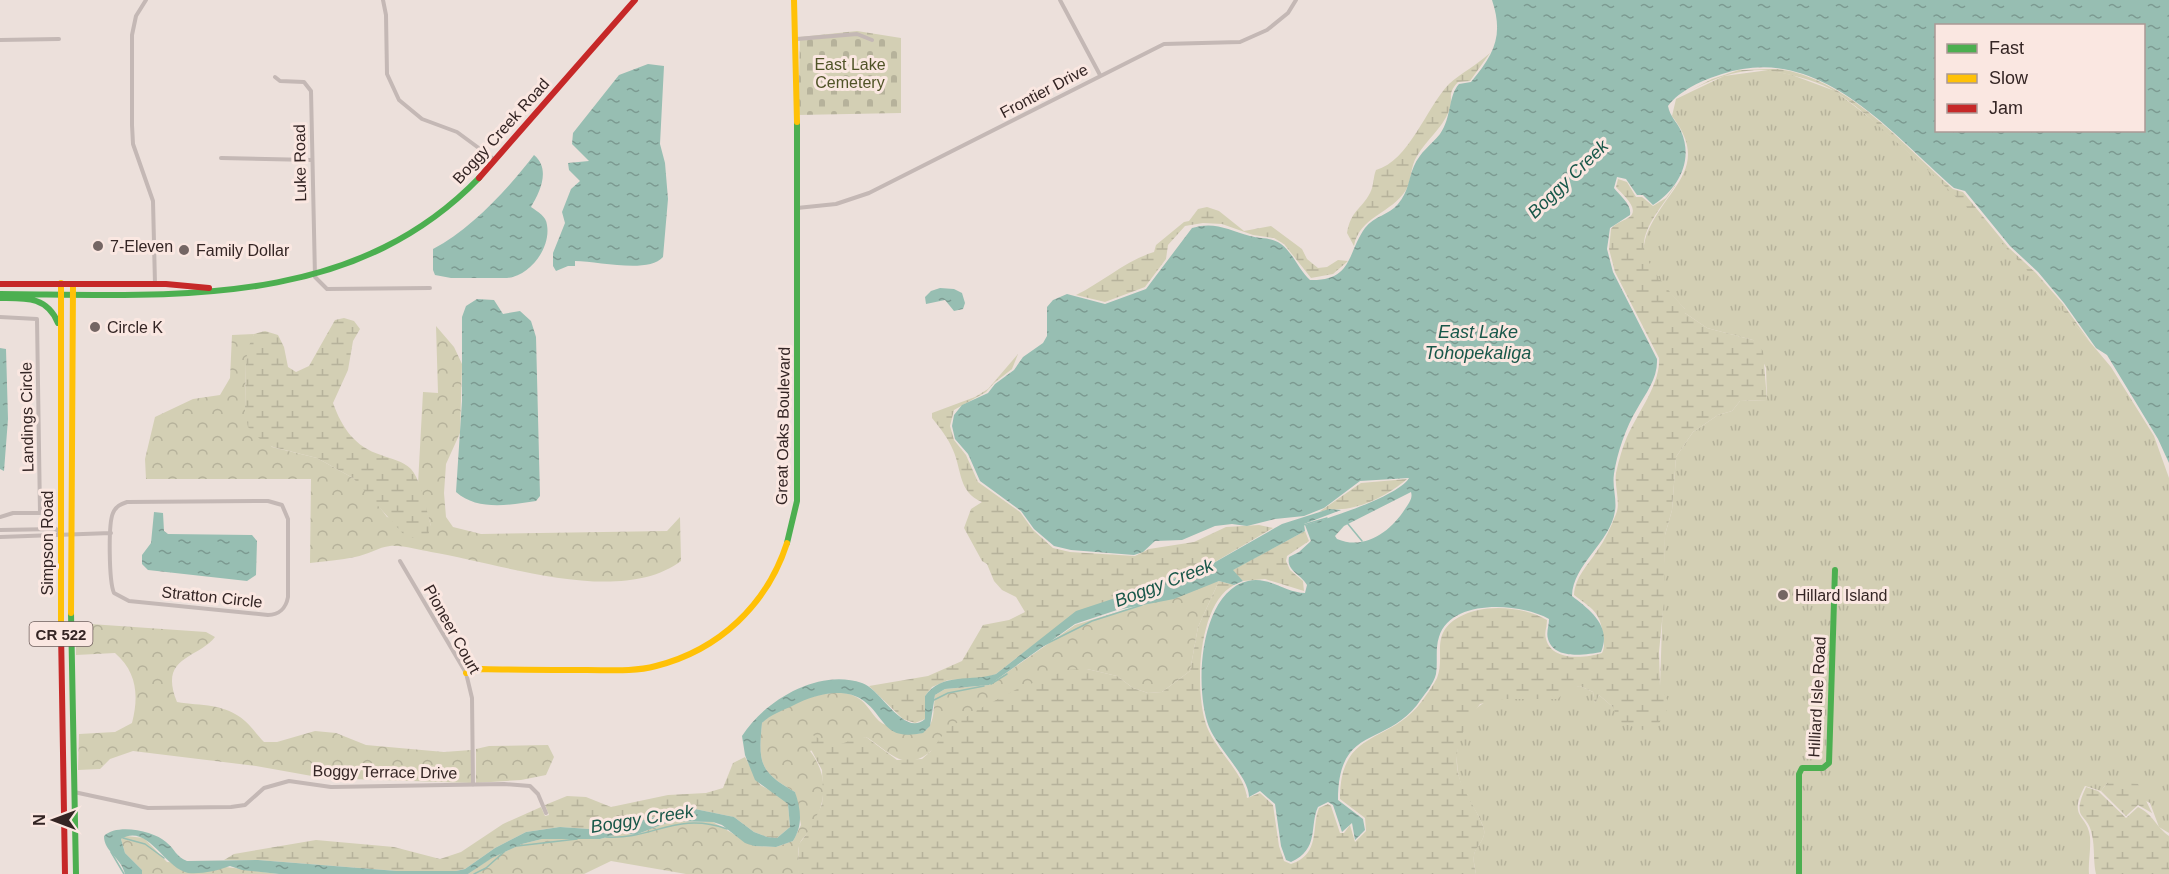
<svg xmlns="http://www.w3.org/2000/svg" width="2169" height="874" viewBox="0 0 2169 874" font-family="Helvetica,sans-serif">
<style>
.grass{fill:url(#grass-tufts)}
.forest{fill:url(#forest-crowns)}
.wetland{fill:url(#wetland-marsh)}
.cemetery{fill:url(#cemetery-stones)}
.water{fill:url(#water-ripples);fill-rule:evenodd}
.lines{fill:none;stroke-linecap:round;stroke-linejoin:round}
.stream{stroke:#97beb2;stroke-width:1.5}
.street{stroke:#c4b8b5;stroke-width:4}
.fast{stroke:#4caf50;stroke-width:6}
.slow{stroke:#ffc107;stroke-width:6}
.jam{stroke:#c62828;stroke-width:6}
.poi-dot{fill:#746664;stroke:#fae7e1;stroke-width:2}
.labels{text-anchor:middle;dominant-baseline:central;stroke-width:6;stroke-linejoin:round;paint-order:stroke}
.shield{fill:#fae7e1;stroke:#6f5f5d;stroke-width:1.5}
.shield-label{font-size:15px;font-weight:bold;fill:#342524}
.park-label{font-size:16px;fill:#505327;stroke:#fae7e1}
.street-label{font-size:16px;fill:#342524;stroke:#fae7e1}
.poi-label{font-size:16px;fill:#342524;stroke:#fae7e1;text-anchor:start}
.water-label{font-size:18px;font-style:italic;fill:#185749;stroke:#fae7e1}
</style>
<defs>
<pattern id="grass-tufts" width="24" height="20" patternUnits="userSpaceOnUse" patternTransform="scale(1.5)"><rect width="24" height="20" fill="#d3cfb4"/><path d="M3 7l-1-3M5 7V3M7 7l1-3M15 17l-1-3M17 17v-4M19 17l1-3" fill="none" stroke="#b6b29b"/></pattern>
<pattern id="forest-crowns" width="20" height="18" patternUnits="userSpaceOnUse" patternTransform="scale(1.5)"><rect width="20" height="18" fill="#d3cfb4"/><path d="M2 6a3 3 0 1 1 6 0M12 15a3 3 0 1 1 6 0" fill="none" stroke="#b6b29b"/></pattern>
<pattern id="wetland-marsh" width="20" height="14" patternUnits="userSpaceOnUse" patternTransform="scale(1.5)"><rect width="20" height="14" fill="#d3cfb4"/><path d="M1 5h8M5 5V1M11 12h8M15 12V8" fill="none" stroke="#b6b29b"/></pattern>
<pattern id="cemetery-stones" width="16" height="16" patternUnits="userSpaceOnUse" patternTransform="scale(1.5)"><rect width="16" height="16" fill="#d3cfb4"/><path d="M2 7V4a2 2 0 0 1 4 0v3zM10 15v-3a2 2 0 0 1 4 0v3z" fill="#b6b29b"/></pattern>
<pattern id="water-ripples" width="26" height="14" patternUnits="userSpaceOnUse" patternTransform="scale(1.5)"><rect width="26" height="14" fill="#97beb2"/><path d="M2 4q2-2 4 0t4 0M15 11q2-2 4 0t4 0" fill="none" stroke="#7c9a91"/></pattern>
</defs>
<rect width="100%" height="100%" fill="#ece0db"/>
<!-- grass -->
<path class="grass" d="M1769 70 1792 75 1835 91 1875 122 1966 204 2046 290 2111 367 2154 436 2169 478V833L2159 827 2150 803 2107 783 2101 791 2085 786C2067 819 2088 814 2090 837 2091 850 2088 863 2089 874H1802V774L1804 770H1824L1831 763 1838 568 1833 567 1827 763 1822 766 1800 768 1797 874H1476C1475 869 1473 861 1474 855 1475 846 1486 840 1484 830 1480 814 1467 800 1461 784 1451 755 1459 712 1490 700L1580 686 1593 692 1595 703 1599 695 1613 707 1660 686 1665 535 1672 510 1676 457 1693 432 1718 415 1732 411 1740 401 1767 400 1766 368 1753 340 1707 328 1685 313V309C1673 296 1651 273 1645 257 1642 248 1645 239 1648 231 1669 185 1711 167 1672 116L1676 99 1724 76Z"/>
<!-- forest -->
<path class="forest" d="M436 326 454 347 462 364 460 433 446 464 444 493 446 517 453 527 481 534 667 531 680 517 681 561C620 607 500 563 431 552 419 550 403 545 390 546 379 547 367 555 355 557 341 560 325 561 310 563L311 479H146L145 459 155 417 193 399 220 395 230 378 232 335 254 334 246 361 245 411 272 447 317 458 353 478 370 494 387 517 431 526 418 484 423 392 438 393Z
M1219 581 1198 627 1190 671 1162 692 1148 693 1133 688 1117 676 1087 669 931 751C904 774 889 751 866 737L841 746 828 744 810 751C828 774 827 801 812 827 809 833 800 839 799 846 797 855 801 864 798 874H686L611 861 584 874H468L491 858 522 844 542 839H600L622 833 635 835 672 821 713 822 754 846 776 847 793 841 801 825 795 792C760 772 758 764 762 723 778 706 829 686 852 695 866 700 869 711 879 721 887 728 907 731 918 734 936 730 933 709 935 695L945 689 989 685 1075 625Z
M76 623 206 632 215 637C198 659 158 656 177 702 201 706 225 703 245 721 252 727 257 735 264 742H277L315 731 336 733 366 745 444 752 471 750V783L323 778 256 766 133 751 110 759 100 769 78 770 79 734 115 732 132 723C139 696 137 672 115 653L76 655Z
M548 745 554 757 546 775 521 780 476 783V749L489 746Z
M126 836 144 838 167 862C206 864 242 869 279 874H142V870L125 853 121 839Z"/>
<!-- wetland -->
<path class="wetland" d="M1490 53 1470 81 1458 82C1446 95 1454 97 1449 111 1441 130 1427 139 1417 156 1410 167 1412 180 1406 190 1392 213 1359 217 1354 246L1347 233C1351 210 1361 210 1370 193 1374 186 1373 177 1376 170 1409 161 1426 108 1449 84 1461 73 1477 65 1490 53Z
M1739 70C1755 70 1775 67 1790 71 1856 87 1904 146 1953 189L1963 192 2008 247 2036 273 2063 304 2090 342C2033 275 1975 212 1910 154 1886 133 1863 110 1836 92 1819 81 1791 74 1771 71 1739 66 1704 83 1676 98L1712 79Z
M1618 179 1627 182 1636 197H1642L1653 206 1666 198 1676 184C1666 202 1647 221 1644 242 1641 262 1672 294 1685 309V313L1707 328 1753 340 1763 351 1767 400 1740 401 1732 411 1718 415 1693 432 1676 457 1672 510 1665 535 1664 601 1659 652 1660 686 1670 705 1658 725 1643 730 1619 722 1613 707 1599 695 1595 704 1593 692 1580 686 1566 690 1558 699H1504L1480 704C1460 731 1447 760 1466 793 1472 805 1481 818 1484 830 1486 841 1475 846 1474 856 1473 861 1475 869 1476 874H798L799 844 811 828 822 804 823 793 822 770 807 742 811 734C843 753 837 741 866 737L897 760 922 759 931 751 947 729 979 709 1017 689 1067 670 1087 669 1117 676 1133 688 1148 693 1162 692 1190 671 1198 627 1219 581 1234 585C1197 604 1194 693 1207 727 1217 752 1245 774 1247 798L1260 793 1273 805 1279 846 1284 861 1291 864C1321 854 1311 827 1319 808L1328 804 1331 806 1340 833H1344L1350 825 1355 842 1366 831 1365 818 1340 799C1340 727 1389 746 1422 701 1427 694 1433 686 1437 678 1446 656 1429 634 1459 617 1484 603 1522 606 1547 620 1547 627 1544 633 1546 639 1552 662 1586 658 1602 653 1605 647 1604 642 1603 635 1600 611 1592 609 1574 595 1575 577 1588 565 1597 551 1605 540 1611 527 1616 514 1621 503 1614 486 1616 473 1618 464 1621 452 1625 442 1634 417 1661 385 1659 358L1615 272 1609 249 1611 229C1616 223 1621 222 1628 218 1642 210 1622 194 1616 187Z
M1207 207 1219 211 1244 231 1271 226 1302 249 1307 259 1318 268 1327 267 1338 260 1348 261 1333 274 1311 278 1284 244 1274 238 1253 235 1222 224 1203 223 1185 226 1168 245 1166 259 1145 287 1105 302 1076 295C1103 282 1125 261 1154 252L1156 245 1184 222 1189 221 1198 209Z
M344 318 354 321 360 329 353 341 348 370 333 403C342 428 355 447 381 455 391 459 403 461 411 469 422 482 426 510 431 526L428 535 416 538 405 536 353 478 317 458 273 447 262 441 248 427 245 411 246 361 248 348 254 334 265 331 278 335 284 347 288 367 296 372 309 366 335 320Z
M1018 354 1012 369 994 383 986 392 954 410 950 426 954 440 966 455 978 482 1020 512 1033 530 1053 548 1070 552 1135 556 1149 549 1194 542 1226 527 1259 525 1273 528 1203 569 1123 595 1028 649 996 674 982 679 948 680 932 687 925 696V719L915 723 903 719 869 686 928 676 962 661 983 625 1009 620 1025 612 1016 597 1002 590 994 581 987 564 982 561 964 528 971 509 982 502C958 492 962 470 953 450 948 438 940 428 932 418V413L975 397 988 389Z
M1407 479C1391 493 1363 508 1342 509 1334 510 1328 509 1319 512L1361 483Z
M1305 531 1309 541 1287 556 1286 561 1290 570 1303 581 1304 591 1265 579 1243 581 1232 570Z
M745 757 760 785 779 795 788 804 790 827 777 838 767 837 754 832 734 817 690 808 631 823 606 824 589 829 560 827 526 832 495 848 465 869 456 871H397L258 860H224L234 854 316 840 394 847 440 859 461 852 503 824 541 807 545 816 549 815 545 805 567 796 586 797 611 807 668 795 706 793 723 788 733 763Z
M2117 781 2138 784 2152 813 2138 805 2126 816 2101 791 2107 783Z
M2086 787 2098 791 2126 818 2138 807C2153 814 2156 827 2169 836V874H2096C2093 861 2095 848 2092 835 2088 811 2070 822 2086 787Z"/>
<!-- cemetery -->
<path class="cemetery" d="M857 31 901 38V113L798 115 800 37Z"/>
<!-- water -->
<path class="water" d="M1492 0H2169V463L2158 439 2107 355 2096 348 2064 303 2038 272 2010 246 1965 191 1954 188C1889 131 1818 42 1722 74 1703 80 1680 90 1668 106 1670 117 1677 122 1681 131 1694 161 1678 189 1653 205L1643 195H1637L1626 179 1617 177 1614 188C1620 196 1632 204 1630 215L1610 228 1607 249 1613 272 1657 359C1658 378 1646 393 1637 409 1626 427 1617 453 1614 474 1612 486 1617 499 1615 511 1610 543 1573 564 1572 596 1590 610 1612 626 1601 652 1585 655 1554 660 1548 639 1546 632 1549 626 1549 619 1521 603 1451 598 1439 637 1435 649 1438 662 1436 674 1434 684 1423 696 1417 705 1383 747 1338 726 1338 800L1363 819 1365 830 1355 840 1352 823 1342 832 1333 805 1328 802 1318 807C1309 826 1320 849 1291 862L1286 860 1281 846 1275 804 1260 791 1249 797C1249 777 1218 749 1209 727 1194 689 1199 592 1248 581 1269 576 1286 593 1305 593L1307 585C1301 574 1286 571 1289 557L1299 552 1311 541 1305 525C1327 519 1399 496 1409 478L1360 481 1324 508 1304 516 1275 519 1247 526 1232 524 1215 526 1182 540 1155 541 1143 552 1134 555 1071 550 1054 546 1034 529 1021 511 980 481 968 454 955 439 952 426 954 415 962 405 988 393 995 384 1014 370 1023 357 1043 343 1047 336V307L1053 300 1067 294 1105 304 1146 289 1192 228C1215 221 1228 230 1250 236 1261 239 1271 237 1281 244 1293 253 1299 270 1310 280 1353 281 1347 253 1365 228 1374 216 1389 215 1398 204 1409 191 1408 180 1414 166 1420 152 1431 145 1440 134 1452 117 1448 96 1459 84L1471 82C1494 54 1504 36 1492 0ZM1936 26H2144V130H1936ZM1411 492C1413 498 1409 503 1405 509 1391 531 1365 551 1337 539L1335 536 1344 526Z
M648 64 664 66 660 144 665 163 668 199 663 257C648 274 598 261 575 261V266H568L556 271 553 266V253L565 223 562 212 571 189 580 181 569 170 568 163 589 161 572 144 573 133 619 75Z
M534 155C551 169 540 192 531 207 538 212 546 216 547 225 551 248 530 276 507 278H451L435 275 433 270V249C471 229 508 189 534 155Z
M940 288 954 289 962 293 965 303 963 309 954 311 945 300 926 304 925 297 931 291Z
M477 299 494 300 503 314 520 311 531 321 536 337 540 496 536 501C510 505 477 511 456 492L462 401V317L466 306Z
M0 348 6 349 8 419 4 471 0 469Z
M1329 509 1341 510 1304 524 1305 531 1233 570 1243 581 1234 585 1219 581 1174 599 1117 610 1075 624 989 685 945 689 935 695 930 726 923 733C883 741 887 719 864 701 844 686 813 695 794 705 782 711 771 714 762 723 758 764 760 772 795 792 801 810 803 825 793 841L776 847 754 846 745 843 722 825 713 822 672 821 635 835 622 833 600 839H542L522 844 492 858 468 874H279L242 870 230 866C216 871 203 874 188 873 164 868 148 823 121 839L125 853 142 870V874H125C121 857 104 852 104 836 117 823 154 831 166 842 175 849 176 857 187 861L258 860 397 871H456L465 869 495 848 526 832 560 827 589 829 606 824 631 823 690 808 734 817 754 832 767 837 777 838 790 827 788 804 755 780 745 755 742 736C765 700 819 668 862 683 880 688 904 738 925 719V696C942 672 972 682 996 674L1076 611 1203 569 1282 524Z
M154 512 163 513 164 531 168 534 252 535 257 541 256 575 247 581 148 570 142 564V555L151 543Z"/>
<g class="lines">
<!-- stream -->
<path class="stream" d="M1348 524 1362 541
M1303 525 1327 518
M1044 645 1092 621 1142 605
M991 684 1007 674
M934 700 948 693 984 686
M606 837C653 840 676 811 727 829
M123 838 145 844 164 858
M517 846 577 839
M111 852 124 874
M474 874 486 868 504 852"/>
<!-- street -->
<path class="street" d="M146 0 136 16 132 35V125L133 144 153 201 155 284
M383 0 386 15 387 74 399 100 422 119 457 132 495 160
M1060 0 1100 75
M797 39 857 34 872 40
M0 40 59 39
M275 77 280 81 304 82 311 91 315 277 327 289 430 288
M221 158 312 160
M797 208 836 204 869 193 1164 44 1240 42 1267 30 1288 13 1296 0
M0 317 37 319 40 513H13L0 517
M268 501 282 505 288 519V597C286 608 279 615 268 615L129 601 114 593C109 582 108 524 113 513 116 506 121 504 127 502Z
M0 530 56 529 60 533
M0 537 111 533
M400 561 466 673 472 698 473 785
M74 792 148 808 231 807 245 805 264 788 289 781 331 787 504 784 530 786 538 794 546 813"/>
<!-- fast -->
<path class="fast" d="M0 294C170 295 350 311 479 178
M0 298C25 298 47 296 58 323
M787 543 797 501V122
M71 613 76 874
M1799 874V774L1802 768H1823L1829 763 1835 570"/>
<!-- slow -->
<path class="slow" d="M794 0 797 122
M61 283V631
M71 613 73 284
M466 673 482 669C517 670 552 670 587 670 610 670 634 672 656 666 719 650 767 605 787 543"/>
<!-- jam -->
<path class="jam" d="M479 178 635 0
M0 284H166L209 288
M61 631 65 874"/>
</g>
<!-- markers -->
<g class="poi-dot">
<circle cx="98" cy="246" r="6"/>
<circle cx="184" cy="250" r="6"/>
<circle cx="95" cy="327" r="6"/>
<circle cx="1783" cy="595" r="6"/>
</g>
<g class="labels">
<!-- shield labels -->
<rect class="shield" x="29.5" y="622" width="63" height="24" rx="4.5"/>
<g class="shield-label">
<text x="61" y="634">CR 522</text>
</g>
<!-- park labels -->
<g class="park-label">
<text x="850" y="64">East Lake<tspan x="850" dy="18">Cemetery</tspan></text>
</g>
<!-- street labels -->
<g class="street-label">
<text transform="translate(1044 91) rotate(-28)">Frontier Drive</text>
<text transform="translate(501 131) rotate(-48)">Boggy Creek Road</text>
<text transform="translate(300 163) rotate(-91)">Luke Road</text>
<text transform="translate(27 417) rotate(-91)">Landings Circle</text>
<text transform="translate(783 426) rotate(-89)">Great Oaks Boulevard</text>
<text transform="translate(47 543) rotate(-90)">Simpson Road</text>
<text transform="translate(212 597) rotate(6)">Stratton Circle</text>
<text transform="translate(452 629) rotate(61)">Pioneer Court</text>
<text transform="translate(1817 697) rotate(-87)">Hilliard Isle Road</text>
<text transform="translate(385 772) rotate(1)">Boggy Terrace Drive</text>
</g>
<!-- poi labels -->
<g class="poi-label">
<text x="110" y="246">7-Eleven</text>
<text x="196" y="250">Family Dollar</text>
<text x="107" y="327">Circle K</text>
<text x="1795" y="595">Hillard Island</text>
</g>
<!-- water labels -->
<g class="water-label">
<text transform="translate(1568 179) rotate(-44)">Boggy Creek</text>
<text x="1478" y="332">East Lake<tspan x="1478" dy="21">Tohopekaliga</tspan></text>
<text transform="translate(1164 583) rotate(-21)">Boggy Creek</text>
<text transform="translate(642 819) rotate(-9)">Boggy Creek</text>
</g>
</g>
<!-- legend -->
<rect x="1935" y="24" width="210" height="108" fill="#fae7e1" stroke="#ab9995" stroke-width="1.5"/>
<rect x="1947" y="44" width="30" height="9" fill="#4caf50" stroke="#ab9995" stroke-width="1.5"/>
<text x="1989" y="54" font-size="18" fill="#342524">Fast</text>
<rect x="1947" y="74" width="30" height="9" fill="#ffc107" stroke="#ab9995" stroke-width="1.5"/>
<text x="1989" y="84" font-size="18" fill="#342524">Slow</text>
<rect x="1947" y="104" width="30" height="9" fill="#c62828" stroke="#ab9995" stroke-width="1.5"/>
<text x="1989" y="114" font-size="18" fill="#342524">Jam</text>
<!-- north arrow -->
<g transform="translate(54 820) rotate(270)" stroke="#fae7e1" stroke-width="4.5" paint-order="stroke">
<path d="M0-4.5L10 22L0 15L-10 22Z" fill="#342524"/>
<text y="-9" font-size="16" font-weight="bold" text-anchor="middle" fill="#342524">N</text>
</g>
</svg>
